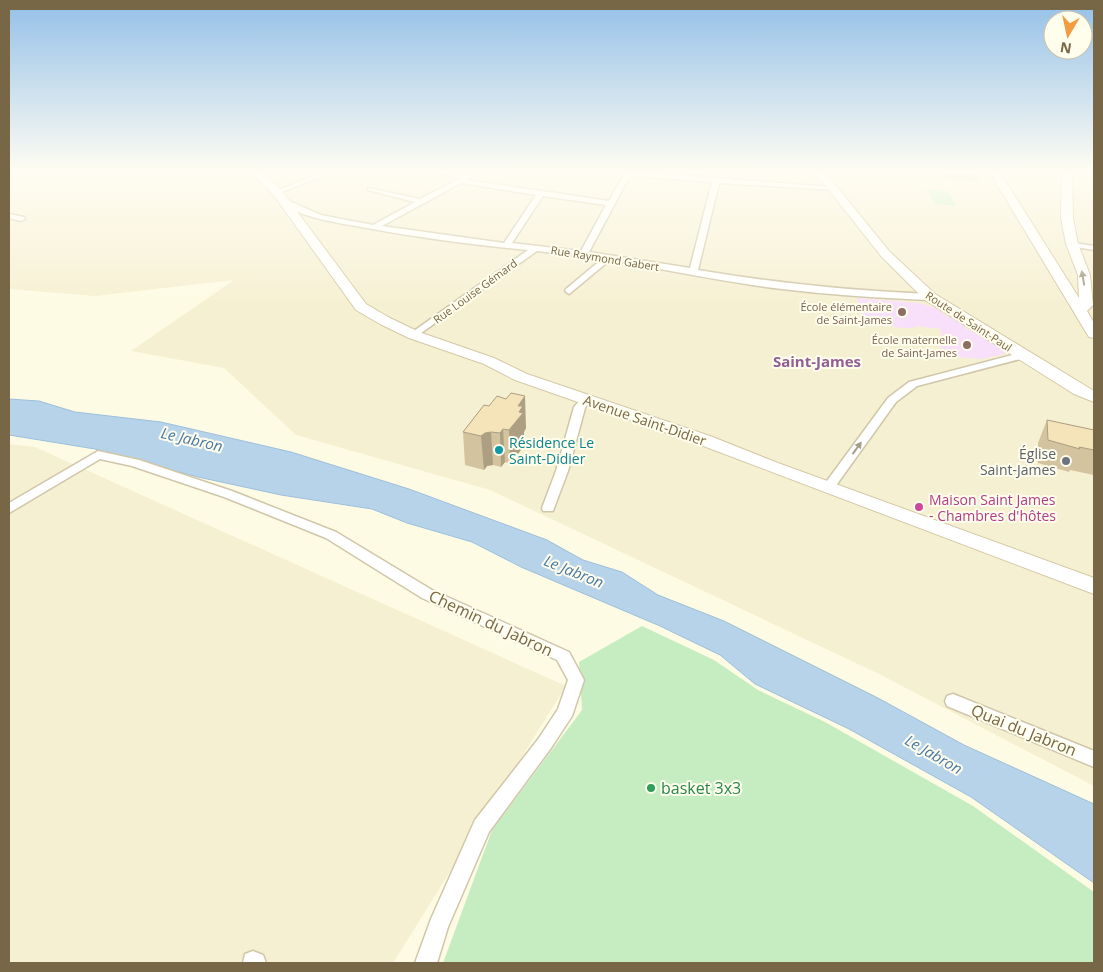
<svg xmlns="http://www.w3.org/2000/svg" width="1103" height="972" viewBox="0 0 1103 972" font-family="'Open Sans',sans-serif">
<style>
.residential{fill:#f6f0d2}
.education{fill:#f8e0fa}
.green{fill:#c6edc1}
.water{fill:#b7d3e9;stroke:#9cbfdc}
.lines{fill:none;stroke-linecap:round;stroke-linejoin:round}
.street-casing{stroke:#d0c6a9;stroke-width:3}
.secondary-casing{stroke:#d4c8a6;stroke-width:2}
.street{fill:#fff;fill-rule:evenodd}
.secondary{fill:#fff;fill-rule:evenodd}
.wall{fill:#d3c39f}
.shaded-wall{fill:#ac9f82}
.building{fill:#f5e3b9;stroke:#ac9f82}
.oneway{fill:#a79c87}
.education-dot{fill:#8d6e63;stroke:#fffdec;stroke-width:2}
.culture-dot{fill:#0f9aa8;stroke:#fffdec;stroke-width:2}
.worship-dot{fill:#6b7280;stroke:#fffdec;stroke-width:2}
.hotel-dot{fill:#d1479c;stroke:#fffdec;stroke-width:2}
.leisure-dot{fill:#2e9e5b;stroke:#fffdec;stroke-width:2}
.labels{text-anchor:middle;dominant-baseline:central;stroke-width:4;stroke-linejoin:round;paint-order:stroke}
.far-street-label{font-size:11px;fill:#786747;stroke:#fffdec}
.far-education-label{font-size:11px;fill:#785e54;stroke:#fffdec;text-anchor:end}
.street-label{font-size:14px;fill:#786747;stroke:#fffdec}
.culture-label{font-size:14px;fill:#0d838f;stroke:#fffdec;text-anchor:start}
.worship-label{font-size:14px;fill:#5b616d;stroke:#fffdec;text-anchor:end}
.hotel-label{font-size:14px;fill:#b23c85;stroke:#fffdec;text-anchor:start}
.neighbourhood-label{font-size:15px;font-weight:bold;fill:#935e95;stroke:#fffdec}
.water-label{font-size:15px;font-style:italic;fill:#4779a4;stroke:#fffdec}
.near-street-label{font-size:16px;fill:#786747;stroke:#fffdec}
.near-leisure-label{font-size:16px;fill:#27864d;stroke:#fffdec;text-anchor:start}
</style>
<rect width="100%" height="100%" fill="#fefbe4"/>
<!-- residential -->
<path class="residential" d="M9 171H1094V786L879 674 490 490 296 435 224 368 131 351 234 280 95 296 9 289Z
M9 444 35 447 566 686 393 963H9Z"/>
<!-- education -->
<path class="education" d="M857 298 920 303 936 308 948 317 960 321 967 330 972 329 1004 350 1005 354 981 359 947 356 943 349 931 341 942 338 940 329 915 326 914 328H903L864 323Z"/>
<!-- green -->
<path class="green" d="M927 189 948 191 956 206 935 204Z
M642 626 714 660 758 690 825 722 973 806 1094 892V963H443L492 830 582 710 579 662Z"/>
<!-- water -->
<path class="water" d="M9 399 39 401 75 412 161 422 291 452 409 489 547 540 583 560 622 572 658 595 724 621 878 698 964 745 1094 804V883L971 797 849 729 755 684 720 655 660 626 521 567 472 542 407 523 372 509 281 495 198 477 95 449 9 435Z"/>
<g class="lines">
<!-- street casing -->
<g class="street-casing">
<path id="street" d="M228 171H258L255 173H231Z
M326 171H335L279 193 274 192Z
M428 171C438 171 458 176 465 175 471 174 474 171 481 171L467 180 609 201 622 178 629 171 832 187 835 189 834 190 719 183 698 270C776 283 851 291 930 294L934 297 930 300C881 298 831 295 782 289 723 282 668 270 610 260L569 294 565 291 566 289 602 259 537 251 414 338 411 337V333L528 250C472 245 415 237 361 227 335 222 301 218 280 202L287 200 321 215 373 225 415 202 368 190V188L420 199 460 178ZM631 176 712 182 690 268 589 252 628 179ZM461 183 536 195 504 243 382 226ZM543 196 606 205 581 251 512 243Z
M9 214 24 217 25 219 21 221 9 218Z
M1069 242 1094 246V250L1069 246Z
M1024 352 1029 355 1028 357 917 386 896 402 832 491H824L822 488 824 485 888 398 909 382Z
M586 397 591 400 585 408 568 471 554 508 553 511H543L542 508 556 471 574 407 582 398Z
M98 451 139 460 232 491 336 532 432 590 569 652 584 680 572 716 551 748 489 832 448 927 437 963H415L431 919 475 820 539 738 558 709 568 680 557 660 422 598 326 538 224 497 132 466 100 459 9 513V503Z
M953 694 1094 751V767L947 706 945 701 947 696Z
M253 951 263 955 266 963H243L245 954Z"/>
</g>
<!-- secondary casing -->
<g class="secondary-casing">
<path id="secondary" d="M250 171H261L281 190 366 304 390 318 419 332 494 358 527 374 710 436 778 463 1094 578V594L698 444 515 380 484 364 409 338 380 324 356 310 273 194Z
M814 171H824L889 251 935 294 1094 391V402L1074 394 925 300 881 256Z
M989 171H999L1079 298 1078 275 1066 244 1061 218 1062 171H1072L1073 218 1078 244 1090 275 1093 305 1087 311 1094 323V338L1089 337 1087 334Z"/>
</g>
<!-- street -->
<use href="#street" class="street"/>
<!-- secondary -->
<use href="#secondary" class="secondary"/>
</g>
<!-- wall -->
<path class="wall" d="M940 171H982L979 181 943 179Z
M484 405 526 428 524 432V446L510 464 505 462 501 467 493 465 487 466 484 470 465 465 463 432Z
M1047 420 1094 430V475L1070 470 1069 472 1038 463V443Z"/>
<!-- shaded-wall -->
<path class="shaded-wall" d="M525 396 526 428 524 432V446L510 464 509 430 518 406Z
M503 429 505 462 501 467 500 433Z
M491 432 493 465 487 466 484 470 481 436 485 433Z"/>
<!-- building -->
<path class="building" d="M511 393 525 396 518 406H523L519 412 523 413 509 430 503 429 500 433 491 432 485 433 481 436 463 432 484 405 489 406 497 396 506 399Z
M1047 420 1094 430V450L1079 447 1080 449 1048 440Z"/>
<!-- one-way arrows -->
<defs><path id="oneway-solid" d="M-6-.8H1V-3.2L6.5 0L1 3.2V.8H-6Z" transform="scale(1.25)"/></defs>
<g class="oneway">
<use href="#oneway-solid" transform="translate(1083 278) rotate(-100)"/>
<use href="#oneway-solid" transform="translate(857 448) rotate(-54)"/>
</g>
<!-- sky -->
<linearGradient id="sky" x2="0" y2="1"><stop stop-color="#94c0e8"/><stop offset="0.56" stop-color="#fffdf3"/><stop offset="1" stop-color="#fffdf3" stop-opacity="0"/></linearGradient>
<rect width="1103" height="307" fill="url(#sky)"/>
<!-- markers -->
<g class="education-dot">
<circle cx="902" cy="312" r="5"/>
<circle cx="967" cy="345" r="5"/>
</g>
<circle class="culture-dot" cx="499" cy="450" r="5"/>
<circle class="worship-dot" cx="1066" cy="461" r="5"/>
<circle class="hotel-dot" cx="919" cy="507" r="5"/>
<circle class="leisure-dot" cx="651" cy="788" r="5"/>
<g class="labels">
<!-- far-street labels -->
<g class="far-street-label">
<text transform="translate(605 258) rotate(9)">Rue Raymond Gabert</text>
<text transform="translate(475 291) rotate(-36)">Rue Louise Gémard</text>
<text transform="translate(969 321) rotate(33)">Route de Saint-Paul</text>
</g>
<!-- far-education labels -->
<g class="far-education-label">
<text x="892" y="306">École élémentaire<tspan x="892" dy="13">de Saint-James</tspan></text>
<text x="957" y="339">École maternelle<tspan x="957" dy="13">de Saint-James</tspan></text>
</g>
<!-- street labels -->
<g class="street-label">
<text transform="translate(645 420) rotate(19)">Avenue Saint-Didier</text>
</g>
<!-- culture labels -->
<g class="culture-label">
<text x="509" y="442">Résidence Le<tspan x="509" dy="16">Saint-Didier</tspan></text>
</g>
<!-- worship labels -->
<g class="worship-label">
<text x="1056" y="453">Église<tspan x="1056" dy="16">Saint-James</tspan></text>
</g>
<!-- hotel labels -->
<g class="hotel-label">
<text x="929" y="499">Maison Saint James<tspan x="929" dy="16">- Chambres d'hôtes</tspan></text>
</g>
<!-- neighbourhood labels -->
<g class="neighbourhood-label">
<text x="817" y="361">Saint-James</text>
</g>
<!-- water labels -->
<g class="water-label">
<text transform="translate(192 439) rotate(13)">Le Jabron</text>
<text transform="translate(574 571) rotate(22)">Le Jabron</text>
<text transform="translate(934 754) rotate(30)">Le Jabron</text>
</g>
<!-- near-street labels -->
<g class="near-street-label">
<text transform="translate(491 623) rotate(25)">Chemin du Jabron</text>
<text transform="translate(1024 730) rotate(22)">Quai du Jabron</text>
</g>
<!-- near-leisure labels -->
<g class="near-leisure-label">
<text x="661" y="788">basket 3x3</text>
</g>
</g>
<!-- border -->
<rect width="1103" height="972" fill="none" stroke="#786747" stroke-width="20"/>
<!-- north arrow -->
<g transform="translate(1068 35) rotate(189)"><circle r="24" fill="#fffdec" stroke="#c9c1aa"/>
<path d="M0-4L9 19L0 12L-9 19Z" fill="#f19c40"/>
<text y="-8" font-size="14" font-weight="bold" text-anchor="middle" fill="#786747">N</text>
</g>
</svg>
